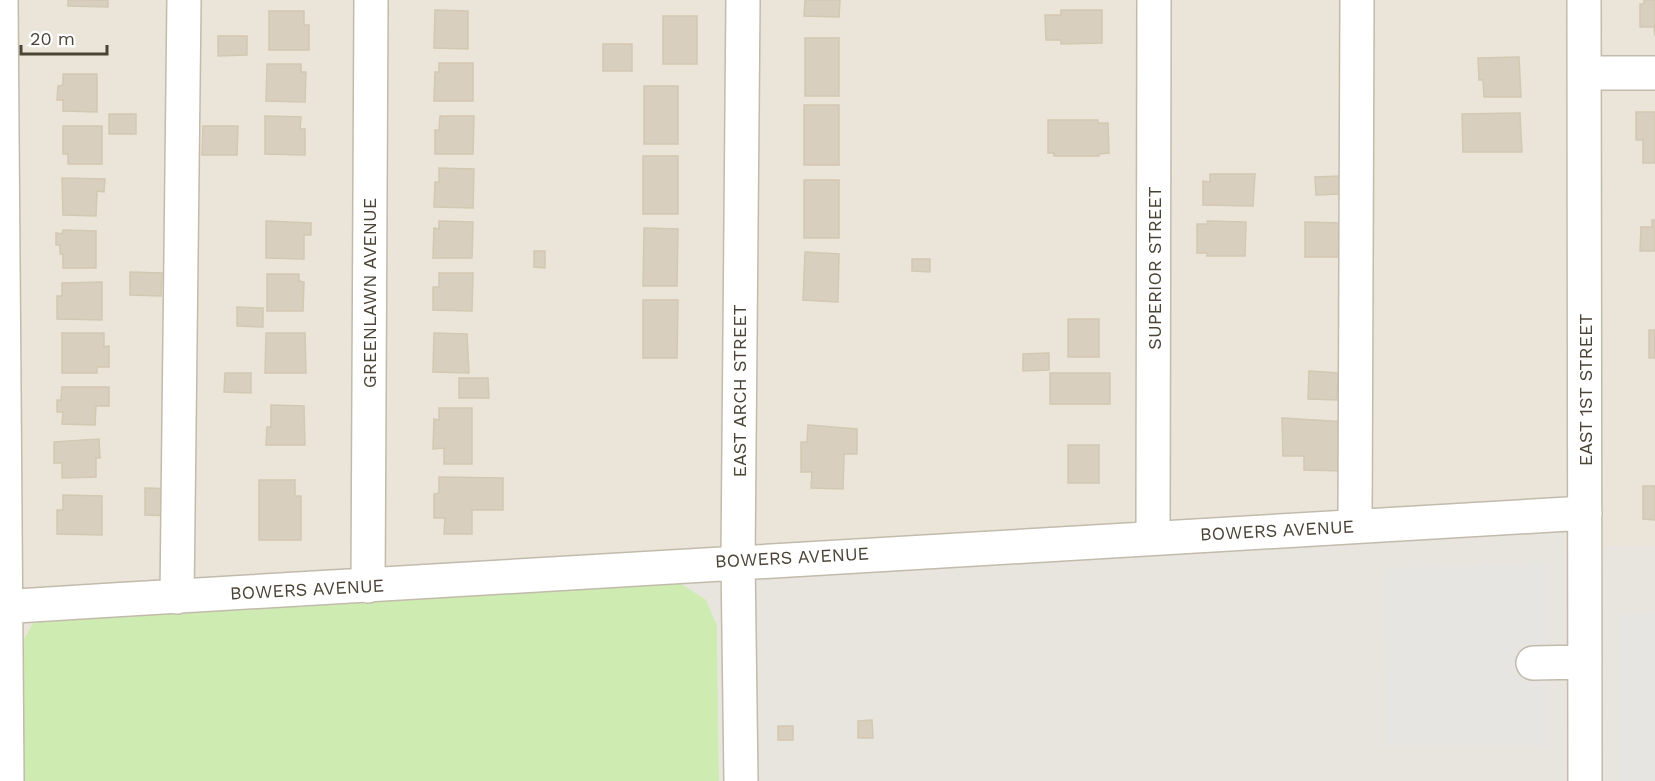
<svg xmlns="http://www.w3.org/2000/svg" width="1655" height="781" viewBox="0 0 1655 781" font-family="'Work Sans',sans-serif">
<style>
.residential{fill:#eae5d8}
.industrial{fill:#e8e4de}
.green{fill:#ceebb2}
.parking{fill:#e7e5e1}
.building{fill:#d8cfbf;stroke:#d3c8b2;stroke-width:1.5}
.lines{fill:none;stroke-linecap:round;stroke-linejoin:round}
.minor-casing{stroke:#c2bbac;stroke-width:36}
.minor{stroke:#fff;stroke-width:33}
.labels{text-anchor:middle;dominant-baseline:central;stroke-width:5;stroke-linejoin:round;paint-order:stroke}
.street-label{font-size:18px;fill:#4a4437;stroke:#fff}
</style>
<rect width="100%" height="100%" fill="#f5f3ea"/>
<!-- residential -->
<path class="residential" d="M0 0H1655V546H1565V530L672 578 23 642 24 781H0Z"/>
<!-- industrial -->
<path class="industrial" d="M1566 530V546H1655V781H719L717 626 672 578Z"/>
<!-- green -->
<path class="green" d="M672 578 706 600 717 626 719 781H24L23 641 37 616Z"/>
<!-- parking -->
<path class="parking" d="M1549 561 1548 746 1386 747 1384 569Z
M1655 612V781H1618V613Z"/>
<!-- building -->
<path class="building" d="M68 0H108V7L68 6Z
M805 0H840L839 17 804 16Z
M1644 0H1655V36L1654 27H1640V4H1644Z
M435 10 468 11V49L434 48Z
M1061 10H1102V43L1061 44V40H1046L1045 15H1061Z
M269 11H304V25H309V50H269Z
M663 16H697V64H663Z
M218 36H247V55L218 56Z
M805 38H839V96H805Z
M603 44H632V71H603Z
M1519 57 1521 97H1484L1483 80H1479L1478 58Z
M439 63H473V101H434L435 72H439Z
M267 64H301V72H306L305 102 266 101Z
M63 74H97V112L63 111V100H57L58 86 63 85Z
M644 86H678V144H644Z
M804 105H839V165H804Z
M1636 112H1655V163H1643V140H1636Z
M1520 113 1522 152H1463L1462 114Z
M109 114H136V134H109Z
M265 116 301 117 300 129H305V155L265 154Z
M440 116H474L473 154H435V130H439Z
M1048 120H1098V123H1108L1109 153 1099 154V156H1054V153H1048Z
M63 126H102V164H68V154H63Z
M203 126H238L237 155H202Z
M643 156H678V214H643Z
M439 168 474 169 473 208 434 207 435 182H439Z
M1210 174H1255L1253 206 1203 205V181L1210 182Z
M1340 176V194L1316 195 1315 177Z
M62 178 105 179 104 192 97 191 96 216 63 215Z
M804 180H839V238H804Z
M1652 220H1655V251H1640L1641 227H1652Z
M266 221 311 223V235H304V259L266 258Z
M439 221 473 222 472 258H433L434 228 439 229Z
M1207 221 1246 222 1245 256H1207V253H1197V224H1208Z
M1305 222 1341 223V257H1305Z
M644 228 678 229 677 286H643Z
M63 230 96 231V268H63V254H60V245H56V233L62 234Z
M534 251H545V268L534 267Z
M805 252 839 254 838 302 803 300Z
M912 259H930V272L912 271Z
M130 272 162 273 161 296 130 295Z
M439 273H473L472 311 433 310V287H439Z
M267 274H299V281L304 282 303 311H267Z
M102 282V320L57 319V296H62V283Z
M643 300H678L677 358H643Z
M237 307 263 308V327L237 326Z
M1068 319H1099V357H1068Z
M1649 330H1655V358H1649Z
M62 333H104V347L109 346V367H97V373H62Z
M266 333H305L306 373H265Z
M434 333 467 334 469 373 433 372Z
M1049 353V370L1023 371V354Z
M1309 371 1338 373 1337 400 1308 399Z
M225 373H251V393L224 392Z
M1050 373H1110V404H1050Z
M459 378H488L489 398H459Z
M62 387H109V406H96L95 425 62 424 63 412H57V400H61Z
M271 405 304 406 305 445H266L267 427H271Z
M439 408H472V464H444V448L433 449 434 419 439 420Z
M1282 418 1347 422 1346 471 1304 470V456H1283Z
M808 425 857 429V454H844L843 489 811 488 812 472H801V442H807Z
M99 439 100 458H96V477L62 478V463H54V442Z
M1068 445H1099V483H1068Z
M439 477 503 478V510H472V534H444L445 518H434V494L439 493Z
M259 480H295V496H301V540H259Z
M1643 486H1655V520L1643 519Z
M145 488 176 489 175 516 145 515Z
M63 495 102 496V535L57 534V510H63Z
M872 720 873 738H858V721Z
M778 726H793V740H778Z"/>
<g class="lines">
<!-- minor casing -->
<g class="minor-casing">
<path id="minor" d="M1 0 7 781
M1584 0 1585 781
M1584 73H1655
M1355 526 1357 0
M1153 536 1154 0
M368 586 371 0
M177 597 184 0
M0 607C528 574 1056 542 1585 513
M1533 663 1585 662
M741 781 738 560 743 0"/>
</g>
<!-- minor -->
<use href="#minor" class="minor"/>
</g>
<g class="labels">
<!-- street labels -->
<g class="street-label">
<text transform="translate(1154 268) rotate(-90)">SUPERIOR STREET</text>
<text transform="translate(369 293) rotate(-90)">GREENLAWN AVENUE</text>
<text transform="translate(1585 390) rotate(-90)">EAST 1ST STREET</text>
<text transform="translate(739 391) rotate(-90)">EAST ARCH STREET</text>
<text transform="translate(1277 530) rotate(-3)">BOWERS AVENUE</text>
<text transform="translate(792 557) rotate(-3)">BOWERS AVENUE</text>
<text transform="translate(307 589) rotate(-3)">BOWERS AVENUE</text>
</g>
</g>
<!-- scale -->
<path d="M21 45v9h86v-9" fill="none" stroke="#4a4437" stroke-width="3"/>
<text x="30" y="45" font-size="18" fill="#4a4437" stroke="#ffffff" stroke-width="4.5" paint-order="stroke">20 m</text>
</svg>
